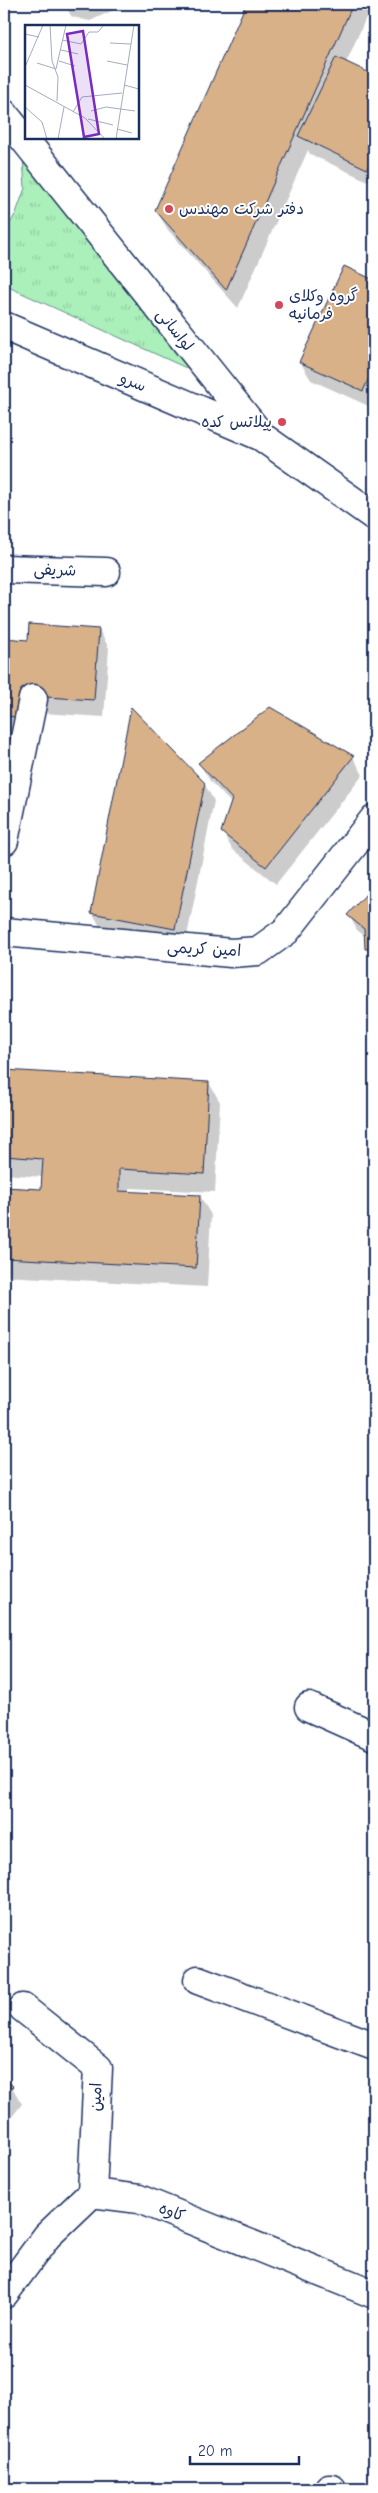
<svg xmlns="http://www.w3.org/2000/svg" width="378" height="2493" viewBox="0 0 378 2493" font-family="'Comic Neue','Playpen Sans Arabic',sans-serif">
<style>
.grass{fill:url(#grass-tufts);stroke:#638f8c}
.shadow{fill:#0003}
.building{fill:#d8b189;stroke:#1b2f5e}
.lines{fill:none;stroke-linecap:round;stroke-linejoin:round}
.street-casing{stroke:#1b2f5e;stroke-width:31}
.secondary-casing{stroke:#1b2f5e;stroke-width:31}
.street{stroke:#fff;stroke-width:28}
.secondary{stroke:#fff;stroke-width:28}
.poi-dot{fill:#d1495b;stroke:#fff;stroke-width:2}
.labels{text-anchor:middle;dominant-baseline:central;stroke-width:4;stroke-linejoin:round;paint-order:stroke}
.poi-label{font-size:16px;fill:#1b2f5e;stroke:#fff;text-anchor:start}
.street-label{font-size:16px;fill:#1b2f5e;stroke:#fff}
.inset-road{fill:none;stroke:#a4acbf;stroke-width:1}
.view{fill:#7b2cbf;fill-opacity:0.15;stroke:#7b2cbf;stroke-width:2.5}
.inset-edge{fill:none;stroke:#1b2f5e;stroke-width:2.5}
</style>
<defs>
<pattern id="grass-tufts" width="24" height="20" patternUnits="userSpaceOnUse" patternTransform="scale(1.25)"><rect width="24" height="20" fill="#abefba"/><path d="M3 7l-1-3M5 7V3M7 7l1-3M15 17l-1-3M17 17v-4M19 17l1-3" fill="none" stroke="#93cda2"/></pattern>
</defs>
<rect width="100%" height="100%" fill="#fff"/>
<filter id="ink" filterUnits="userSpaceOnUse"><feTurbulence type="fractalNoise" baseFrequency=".02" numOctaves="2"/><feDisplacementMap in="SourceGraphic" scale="10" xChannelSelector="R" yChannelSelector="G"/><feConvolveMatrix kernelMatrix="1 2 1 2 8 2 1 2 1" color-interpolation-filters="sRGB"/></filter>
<g filter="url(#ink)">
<!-- grass -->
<path class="grass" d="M23 158 217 382 4 285V234L16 213 25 188Z"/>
<!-- shadow -->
<path class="shadow" d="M64 4H126L90 21 72 17Z
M247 4H372L346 63 374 77V184L310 154 308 150 238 308 168 230 156 210Z
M345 267 374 281 373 408 311 380 300 362Z
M99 630 109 648 104 717 41 713 39 735 4 733V639L29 641Z
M270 708 353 757 363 775 276 884 232 849 222 831 232 804 210 781 200 764Z
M204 783 214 801 185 946 102 930 92 912Z
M367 894 374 899V962L366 948V937L357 930 349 915Z
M4 1072 209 1083 220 1102 215 1192 130 1188V1193L200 1196 211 1215 207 1287 4 1276V1188L42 1190 43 1177 4 1174Z
M4 2080 12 2087 22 2104 4 2127Z"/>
<!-- building -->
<path class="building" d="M246 4H353L226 290 155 210Z
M336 57 374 75V154L367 169 298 136Z
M344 266 374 280V367L363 391 299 362Z
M29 624 99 629 94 700 31 696 29 718 4 716V638L28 640Z
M131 707 205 783 175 929 91 913Z
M270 707 354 756 266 867 221 832 232 799 198 763Z
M367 893 374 897V948L365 949 364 929 347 915Z
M4 1070 209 1082 204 1174 119 1169V1191L200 1195 196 1268 4 1258V1187L41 1189 43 1159 4 1156Z
M4 2078 13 2086 4 2097Z"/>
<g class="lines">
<!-- street casing -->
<g class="street-casing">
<path id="street" d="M4 569 106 572
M4 841 33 699
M4 932 231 953 258 951 286 931 374 819
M309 1707 374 1736
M198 1980 374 2046
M23 2008 98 2068 92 2193
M4 2294 47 2236 92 2193 139 2199 374 2294
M329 2489H332"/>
</g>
<!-- secondary casing -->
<g class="secondary-casing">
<path id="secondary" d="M4 114 262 437 374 516
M4 326 260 436"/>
</g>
<!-- street -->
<use href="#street" class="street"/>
<!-- secondary -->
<use href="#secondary" class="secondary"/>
</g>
</g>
<!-- markers -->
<g class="poi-dot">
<circle cx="169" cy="209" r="5"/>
<circle cx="279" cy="305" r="5"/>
<circle cx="282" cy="422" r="5"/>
</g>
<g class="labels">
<!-- poi labels -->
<g class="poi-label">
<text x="179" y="209">دفتر شرکت مهندس</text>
<text x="289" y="296">گروه وكلاى<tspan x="289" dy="18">فرمانيه</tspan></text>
<text x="272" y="422" text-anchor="end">پیلاتس کده</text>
</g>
<!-- street labels -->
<g class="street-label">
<text transform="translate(175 330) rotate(51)">لواسانی</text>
<text transform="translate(133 382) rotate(23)">سرو</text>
<text transform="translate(55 570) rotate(2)">شریفی</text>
<text transform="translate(204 949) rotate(3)">امین کریمی</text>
<text transform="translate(96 2097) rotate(-88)">امین</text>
<text transform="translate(172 2212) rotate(22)">کاوه</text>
</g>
</g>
<!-- overview -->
<g transform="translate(25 25)">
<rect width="114" height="114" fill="#fff"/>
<path class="inset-road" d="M1 0 0 9 14 12M25 0 27 36 33 52 32 76M37 15 56 19 64 7H73L79 0M85 18 106 19M36 25 53 29M34 36 50 41M82 36 102 40M12 38 31 44 41 0M0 42 18 0M0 60 60 93 80 114M99 60 114 64M0 82 17 97 22 114M66 86 81 82 110 86M48 87 57 72 97 68M63 94 88 100M92 104 107 108M33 114 39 82M91 114 109 0"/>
<path class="view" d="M58 6 74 109 59 112 42 9Z"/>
<rect width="114" height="114" class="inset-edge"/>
</g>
<!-- margin -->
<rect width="378" height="2493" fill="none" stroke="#fff" stroke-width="20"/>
<rect x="10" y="10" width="358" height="2473" fill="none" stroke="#1b2f5e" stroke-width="2" filter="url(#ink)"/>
<!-- scale -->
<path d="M190 2456v8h109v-8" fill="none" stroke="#1b2f5e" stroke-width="2.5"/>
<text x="198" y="2456" font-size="15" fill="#1b2f5e" stroke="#ffffff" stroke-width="4" paint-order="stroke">20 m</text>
</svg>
